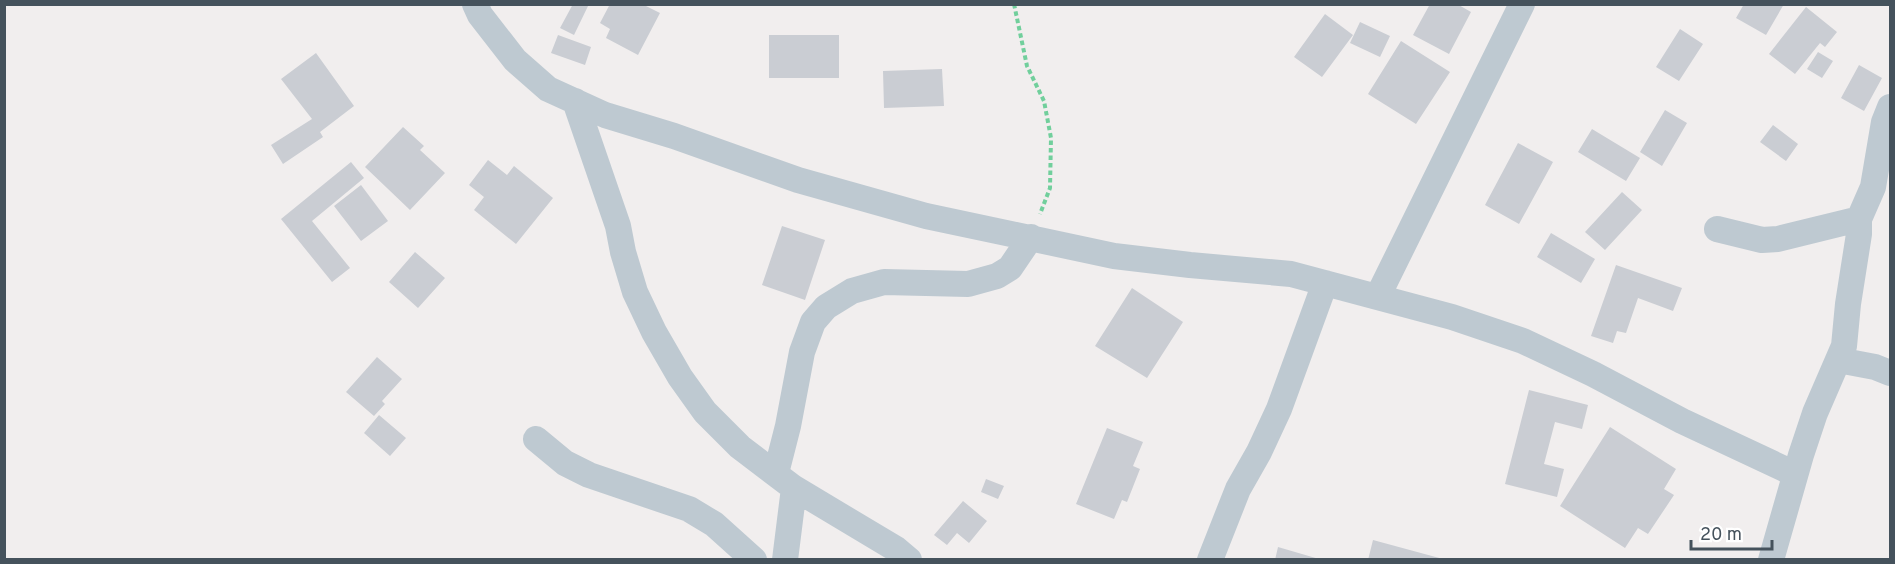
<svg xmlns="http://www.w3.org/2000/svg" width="1895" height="564" viewBox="0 0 1895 564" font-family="Overpass,sans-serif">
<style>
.building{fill:#cacdd3}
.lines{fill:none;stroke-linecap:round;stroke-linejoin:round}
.path{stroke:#71cf9c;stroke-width:4;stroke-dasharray:4.5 3;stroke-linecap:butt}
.minor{stroke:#bec9d1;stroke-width:26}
</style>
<rect width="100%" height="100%" fill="#f1eeee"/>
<!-- building -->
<path class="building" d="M573 4H589L574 35 560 28Z
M610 4H642L660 13 638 55 606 38 610 29 600 23Z
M1430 4H1457L1471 12 1449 54 1413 35Z
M1744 4H1784L1766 35 1736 18Z
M1806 7 1837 32 1825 47 1820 43 1795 74 1769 54Z
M1325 14 1353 35 1322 77 1294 57Z
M1360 22 1390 36 1380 57 1350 43Z
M1680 29 1703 44 1679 81 1656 67Z
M558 35 591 47 585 65 551 53Z
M769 35H839V78H769Z
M1401 41 1450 72 1416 124 1368 94Z
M1818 52 1833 61 1822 78 1807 69Z
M316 53 354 106 320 132 323 137 283 164 271 145 312 119 281 79Z
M1859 65 1882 78 1864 111 1841 98Z
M942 69 944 106 884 108 883 71Z
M1665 110 1687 123 1662 166 1640 152Z
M1773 125 1798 144 1786 161 1760 142Z
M403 127 424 146 420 150 445 173 410 210 365 167Z
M1592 129 1640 158 1626 181 1578 152Z
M1518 143 1553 162 1519 224 1485 205Z
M488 160 507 175 514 166 553 198 516 244 474 210 484 197 469 185Z
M351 162 364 178 312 221 350 268 332 282 281 219Z
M361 185 388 221 361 241 334 206Z
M1622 192 1642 210 1605 250 1585 232Z
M782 226 825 240 805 300 762 285Z
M1551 233 1595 259 1581 283 1537 257Z
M415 252 445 278 418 308 389 282Z
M1616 265 1682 288 1673 311 1638 298 1626 333 1617 331 1613 343 1591 336Z
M1132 288 1183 322 1147 378 1095 346Z
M377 357 402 379 382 401 385 404 374 416 346 392Z
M1529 390 1588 405 1582 429 1555 422 1544 464 1564 469 1557 497 1505 484Z
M379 415 406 438 390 456 364 433Z
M1610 427 1676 469 1664 489 1674 495 1648 534 1638 528 1625 548 1560 506Z
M1107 428 1143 442 1133 466 1140 469 1127 502 1122 500 1114 519 1076 504Z
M986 479 1004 486 998 499 981 492Z
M963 501 987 521 969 543 957 533 947 545 934 535Z
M1373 540 1443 559V560H1368Z
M1278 547 1319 559 1318 560H1275Z"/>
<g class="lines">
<!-- path -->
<path class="path" d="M1014 4 1027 66 1044 101 1051 138 1050 188 1040 214"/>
<!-- minor -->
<path class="minor" d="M475 4 480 15 515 60 548 89 605 115 674 136 798 180 926 216 1114 256 1190 265 1291 274 1452 317 1523 341 1593 374 1682 421 1795 474
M575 101 618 226 623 252 635 292 654 332 680 377 705 412 740 447 794 488 896 549 909 560
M1717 229 1762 240 1778 239 1859 219
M1378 296 1522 4
M1838 360 1875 367 1890 373
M536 439 565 463 589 475 689 509 714 524 754 560
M776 473 788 426 802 352 813 322 826 307 852 291 884 282 968 284 997 276 1010 268 1031 237
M785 560 794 488
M1210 560 1238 489 1259 452 1279 409 1325 283
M1771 560 1801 455 1815 413 1844 346 1848 304 1859 234V219L1873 187 1884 122 1890 107"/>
</g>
<!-- border -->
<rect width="1895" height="564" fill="none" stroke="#45525c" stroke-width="12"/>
<!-- scale -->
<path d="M1691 540v9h81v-9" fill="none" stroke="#45525c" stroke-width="3"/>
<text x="1700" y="540" font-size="18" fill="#45525c" stroke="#ffffff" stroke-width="4.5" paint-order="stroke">20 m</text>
</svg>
